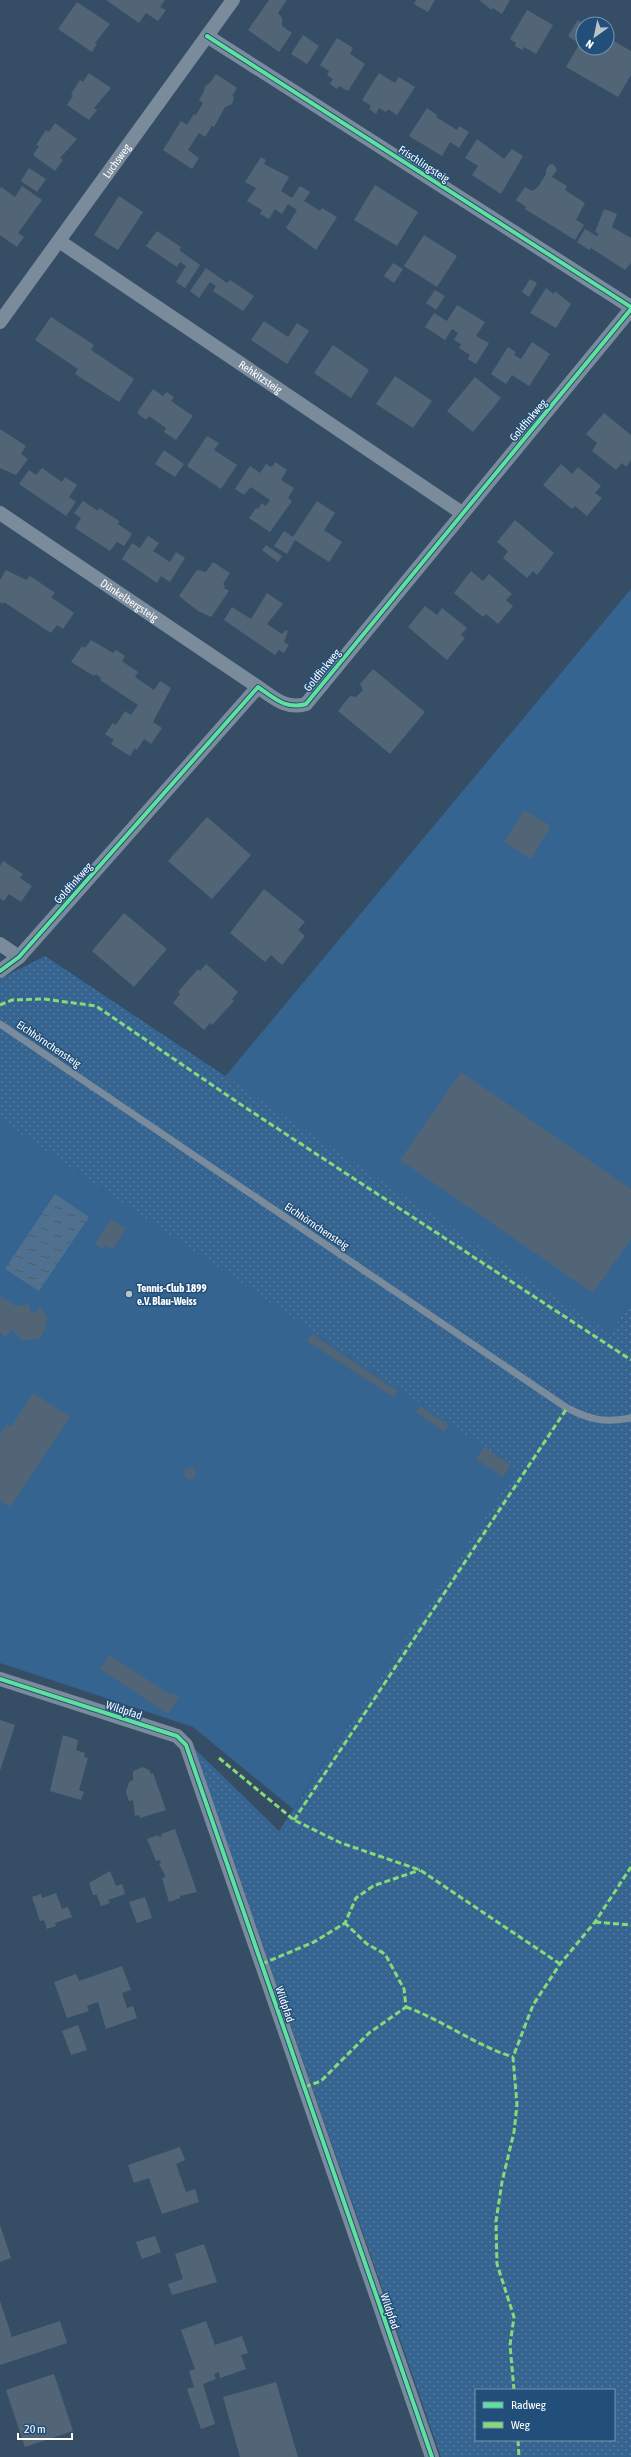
<svg xmlns="http://www.w3.org/2000/svg" width="631" height="2457" viewBox="0 0 631 2457" font-family="'Asap Condensed',sans-serif">
<style>
.grass{fill:#356490}
.park{fill:url(#park-dots);fill-rule:evenodd}
.water{fill:url(#water-ripples)}
.building{fill:#526577}
.lines{fill:none;stroke-linecap:round;stroke-linejoin:round}
.lane{stroke:#7a8b9c;stroke-width:7}
.street{stroke:#7a8b9c;stroke-width:14}
.quiet{stroke:#86db77;stroke-width:3;stroke-dasharray:6 3;stroke-linecap:butt}
.cycleway-casing{stroke:#224f79;stroke-width:6}
.cycleway{stroke:#60e19b;stroke-width:4}
.poi-dot{fill:#b9c1c9;stroke:#224f79;stroke-width:1.5}
.labels{text-anchor:middle;dominant-baseline:central;stroke-width:3;stroke-linejoin:round;paint-order:stroke}
.street-label{font-size:11px;fill:#fff;stroke:#224f79}
.poi-label{font-size:11px;font-weight:bold;fill:#fff;stroke:#224f79;text-anchor:start}
</style>
<defs>
<pattern id="park-dots" width="8" height="8" patternUnits="userSpaceOnUse"><rect width="8" height="8" fill="#356490"/><path d="M2 2h.1M6 6h.1" fill="none" stroke="#537ba1" stroke-width="1.8" stroke-linecap="round"/></pattern>
<pattern id="water-ripples" width="26" height="14" patternUnits="userSpaceOnUse"><rect width="26" height="14" fill="#4f718f"/><path d="M2 4q2-2 4 0t4 0M15 11q2-2 4 0t4 0" fill="none" stroke="#4d5b67"/></pattern>
</defs>
<rect width="100%" height="100%" fill="#364e65"/>
<!-- grass -->
<path class="grass" d="M631 589V1302L610 1333 223 1079Z
M0 1120 518 1469 293 1809 193 1727 0 1663Z"/>
<!-- park -->
<path class="park" d="M45 956 610 1333 631 1302V2457H441L194 1748 279 1831 517 1469 0 1120V979ZM476 2390H614V2440H476Z"/>
<!-- water -->
<path class="water" d="M55 1194 89 1217 39 1291 5 1269Z"/>
<!-- building -->
<path class="building" d="M106 0H165L160 7 166 10 158 21 146 13 139 23Z
M269 0H287L278 13 282 18V26L292 33 279 52 248 30Z
M416 0H435L428 12 414 4Z
M479 0H510L502 14 493 8 492 10Z
M77 2 110 24 95 43 97 44 92 52 58 29Z
M527 10 553 25 536 54 524 47 522 50 515 46 516 43 510 39Z
M578 20 585 24H583V33L577 42 568 36Z
M303 35 319 46 307 64 291 54Z
M607 37 631 51V75L618 97 566 67 583 38V48H607Z
M337 38 353 48 350 54 365 64 348 91 339 86 337 89 330 84 333 79 327 75 329 71 320 65Z
M89 73 111 88 94 108 97 110 89 120 67 105 73 96 71 94 80 80 83 82Z
M379 73 395 83 399 77 415 87 397 115 388 109 386 112 379 108 376 114 369 109 371 106 362 100Z
M216 74 237 88 232 96 234 97 232 104 225 107 214 127 203 120 212 126 205 137 199 133 188 150 199 158 192 169 163 150 181 121 187 125 194 114 196 115 203 103 199 100 204 91 205 86 210 83Z
M427 108 437 115 436 117 457 130 459 126 469 132 459 148 450 142 442 156 409 136Z
M55 123 77 139 60 158 63 160 55 171 33 155 39 146 36 145 46 130 49 132Z
M477 139 504 159 512 149 523 156 501 194 472 175 478 166 465 158Z
M261 157 266 160 264 164 289 177 281 191 292 198 300 186 310 192 304 201 320 211 322 208 337 217 316 250 286 228 297 210 288 204 282 214 275 209 269 219 260 214 262 210 247 201 256 188 245 182Z
M553 164 557 170 552 177 567 186 565 190 585 203 576 220 584 225 575 240 525 209 526 207 516 200 525 187 532 191 538 187 546 174V170L549 165Z
M29 168 46 179 37 192 21 181Z
M375 185 418 212 397 246 354 220Z
M22 186 42 200 18 233 24 237 17 247 0 235V189L1 187 15 197Z
M119 196 143 212 118 250 94 235Z
M604 209 617 214 612 227 631 238V263L625 270 591 248 589 250 577 242 585 229 597 236 599 234 595 232Z
M157 231 181 247 179 250 200 265 185 288 176 282 186 266 180 262 177 267 146 246Z
M424 235 457 256 437 287 404 266Z
M393 263 403 269 394 283 384 276Z
M206 268 227 283 230 280 254 296 243 311 213 291 216 286 210 282 199 298 190 291Z
M530 279 537 283 529 297 522 292Z
M546 288 554 294 555 291 571 304 556 328 530 313Z
M435 290 445 296 436 310 426 303Z
M457 305 485 322 476 336 489 343 476 364 468 359 470 355 459 348 461 344 454 340 458 333 452 329 445 340 425 327 434 313 447 321Z
M51 317 94 345 91 350 134 379 119 402 75 374 78 369 35 340Z
M264 321 288 337 297 323 309 331 287 364 251 340Z
M532 342 550 354 529 386 512 375 506 384 491 374 508 347 516 352 514 355 521 359Z
M333 345 369 370 351 398 314 373Z
M395 376 432 401 413 428 376 404Z
M475 377 501 398 473 432 447 411Z
M153 389 163 396 167 392 174 397 171 401 193 416 176 440 164 432 166 428 149 416 146 420 137 413Z
M604 413 631 435V460L626 467 622 463 616 470 592 451 597 443 586 434Z
M0 429 26 446 21 454 28 459 16 475 0 468Z
M207 436 219 443 214 450 237 465 221 489 187 466Z
M164 450 184 464 175 477 155 464Z
M275 462 287 470 281 480 294 488 288 498 292 501 270 532 249 518 256 508 258 509 262 503 266 506 270 500 251 487 244 495 235 489 250 466 260 473 266 464 272 467Z
M561 464 572 474 578 467 601 486 595 493 602 498 587 516 575 506 572 509 543 485Z
M42 468 62 482 65 477 77 485 69 497 76 502 66 516 19 484 29 470 36 475Z
M83 501 98 511 99 508 110 515 119 521 118 524 132 534 124 546 117 542 110 551 75 528 81 518 74 513Z
M317 501 335 513 324 530 342 542 329 562 295 540 287 554 274 546 284 531 293 537Z
M515 520 554 553 537 575 533 571 527 578 503 558 508 551 497 542Z
M148 536 159 543 153 551 170 562 176 552 185 558 170 582 161 576 157 583 122 559 132 543 140 548Z
M266 545 282 556 278 562 262 550Z
M213 562 230 573 223 584 225 586 224 588 229 591 211 617 198 611 179 596 197 570 206 572Z
M6 570 26 580 30 576 55 593 51 597 74 613 63 629 57 625 51 633 4 602 3 604 0 602V580Z
M471 571 483 581 489 574 512 594 506 600 513 606 498 624 486 614 483 617 454 593Z
M267 593 283 604 267 624 282 634 286 630 288 631 284 642 289 645 284 653 279 650 275 655 224 620 232 607 251 619Z
M425 606 437 615 442 608 467 628 461 635 465 638 447 660 408 627Z
M91 640 113 653 116 650 125 656 122 661 138 672 135 677 154 690 160 681 171 688 153 722 162 728 151 744 144 739 137 750 135 748 130 756 111 744 114 740 105 734 113 723 116 725 125 711 131 715 138 705 100 680 101 678 96 674 94 676 71 662 82 646 85 648Z
M373 669 425 712 390 754 338 711 350 696 356 697 363 690 360 684Z
M524 810 551 826 531 859 504 842Z
M207 817 251 855 212 899 168 861Z
M3 861 23 874 20 878 32 886 21 902 9 894 4 901 0 898V866Z
M264 889 305 922 298 930 305 936 282 965 271 955 265 962 230 933Z
M124 913 167 949 134 987 92 951Z
M206 964 238 992 232 999 234 1001 212 1025 210 1023 204 1030 173 1003 180 994 178 992 198 969 200 971Z
M461 1072 631 1189V1239L593 1293 400 1160Z
M111 1219 126 1229 113 1249 106 1245 103 1249 95 1244Z
M0 1296 16 1306 30 1304V1311L35 1313 40 1306 48 1319 45 1326 48 1329 43 1331 41 1338 22 1341 13 1330 5 1337 0 1332Z
M312 1334 398 1391 393 1397 307 1341Z
M33 1393 70 1417 10 1507 0 1501V1435L7 1424 11 1427Z
M420 1406 449 1425 444 1432 416 1412Z
M484 1447 511 1465 503 1477 476 1459Z
M192 1467 196 1471 195 1478 189 1480 184 1475 185 1469Z
M109 1655 171 1695 172 1693 179 1697 168 1714 100 1669Z
M0 1720 15 1725 0 1771Z
M63 1735 78 1740 76 1750 85 1753 84 1757 88 1758 79 1790 84 1792 81 1800 50 1791Z
M143 1767 149 1770 151 1774 153 1773 166 1810 140 1818 139 1815 135 1816 133 1800 129 1801 126 1792 129 1782 133 1780V1771Z
M175 1829 197 1892 180 1896V1898L169 1902 162 1878 166 1877 159 1864 161 1863 160 1860 156 1861 147 1839 158 1835 159 1837 162 1836 161 1834Z
M110 1871 116 1886 122 1884 125 1894 108 1900 110 1903 101 1906 97 1895H93L89 1883Z
M56 1893 62 1909 68 1907 72 1917 55 1923 56 1926 47 1929 44 1920 40 1921 32 1897 41 1894 42 1898Z
M145 1897 152 1918 137 1923 129 1902Z
M122 1966 131 1990 122 1993 127 2008 133 2006 137 2018 106 2029 98 2002 87 2006 89 2011 67 2018 54 1982 76 1974 79 1981Z
M78 2025 87 2050 71 2055 62 2031Z
M180 2147 185 2160 176 2164 186 2192 195 2189 199 2202 162 2214 149 2178 134 2183 128 2165Z
M0 2225 11 2258 0 2262Z
M155 2236 161 2252 142 2259 136 2242Z
M204 2244 217 2282 172 2295 168 2284 183 2279 175 2254Z
M0 2301 12 2337 60 2321 67 2343 0 2365Z
M206 2321 215 2345 242 2336 248 2353 241 2355 246 2369 220 2378 219 2372 214 2374 216 2379 203 2384 215 2424 201 2429 187 2389 194 2387 189 2371 195 2369 181 2330Z
M54 2374 73 2431 25 2447 6 2390Z
M276 2382 298 2457H240L223 2397Z"/>
<g class="lines">
<!-- lane -->
<path class="lane" d="M0 1024 567 1408C591 1420 604 1423 631 1418"/>
<!-- street -->
<g class="street">
<path d="M207 36 631 307"/>
<path id="s1" d="M59 241 462 513"/>
<path id="s2" d="M0 322 233 0"/>
<path id="s3" d="M0 513 258 687"/>
<path d="M0 944 19 957"/>
<path d="M0 971 19 957 258 687C274 698 286 710 306 704L631 309"/>
<path d="M0 1679 177 1736 186 1745 432 2457"/>
</g>
<!-- quiet -->
<path class="quiet" d="M0 1005 12 1000 44 999 96 1006 246 1108 631 1360
M219 1758 294 1820 341 1843 420 1870 560 1964
M294 1820 567 1408
M595 1922 631 1925
M262 1964 314 1942 345 1923 356 1898 373 1886 420 1870
M406 2007C443 2020 474 2045 513 2057
M305 2087 321 2081 369 2033 406 2007 404 1989 385 1954 367 1944 345 1923
M514 2390 510 2345 514 2317 497 2264 496 2221 502 2182 514 2132 517 2105 513 2057 533 2005 560 1964 595 1922 631 1867
M518 2440 519 2457"/>
<!-- cycleway casing -->
<g class="cycleway-casing">
<path id="cycleway" d="M207 36 631 307
M0 971 19 957 258 687C274 698 286 710 306 704L631 309
M0 1679 177 1736 186 1745 432 2457"/>
</g>
<!-- cycleway -->
<use href="#cycleway" class="cycleway"/>
</g>
<!-- markers -->
<circle class="poi-dot" cx="129" cy="1294" r="4"/>
<g class="labels">
<!-- street labels -->
<g class="street-label">
<text stroke="none"><textPath href="#s2" startOffset="199">Luchsweg</textPath></text>
<text transform="translate(424 164) rotate(33)">Frischlingsteig</text>
<text stroke="none"><textPath href="#s1" startOffset="243">Rehkitzsteig</textPath></text>
<text transform="translate(528 420) rotate(-50)">Goldfinkweg</text>
<text stroke="none"><textPath href="#s3" startOffset="156">Dünkelbergsteig</textPath></text>
<text transform="translate(322 670) rotate(-51)">Goldfinkweg</text>
<text transform="translate(73 883) rotate(-48)">Goldfinkweg</text>
<text transform="translate(49 1044) rotate(34)">Eichhörnchensteig</text>
<text transform="translate(317 1226) rotate(34)">Eichhörnchensteig</text>
<text transform="translate(124 1710) rotate(18)">Wildpfad</text>
<text transform="translate(285 2004) rotate(71)">Wildpfad</text>
<text transform="translate(390 2311) rotate(71)">Wildpfad</text>
</g>
<!-- poi labels -->
<g class="poi-label">
<text x="137" y="1288">Tennis-Club 1899<tspan x="137" dy="13">e.V. Blau-Weiss</tspan></text>
</g>
</g>
<!-- legend -->
<rect x="475" y="2389" width="140" height="52" fill="#224f79" stroke="#7a95af"/>
<rect x="483" y="2402" width="20" height="6" fill="#60e19b" stroke="#7a95af"/>
<text x="511" y="2409" font-size="12" fill="#ffffff">Radweg</text>
<rect x="483" y="2422" width="20" height="6" fill="#86db77" stroke="#7a95af"/>
<text x="511" y="2429" font-size="12" fill="#ffffff">Weg</text>
<!-- north arrow -->
<g transform="translate(595 36) rotate(213)"><circle r="19" fill="#224f79" stroke="#7a95af"/>
<path d="M0-3L7 15L0 10L-7 15Z" fill="#b9c1c9"/>
<text y="-6" font-size="11" font-weight="bold" text-anchor="middle" fill="#ffffff">N</text>
</g>
<!-- scale -->
<path d="M18 2433v6h54v-6" fill="none" stroke="#ffffff" stroke-width="2"/>
<text x="24" y="2433" font-size="12" fill="#ffffff" stroke="#224f79" stroke-width="3" paint-order="stroke">20 m</text>
</svg>
